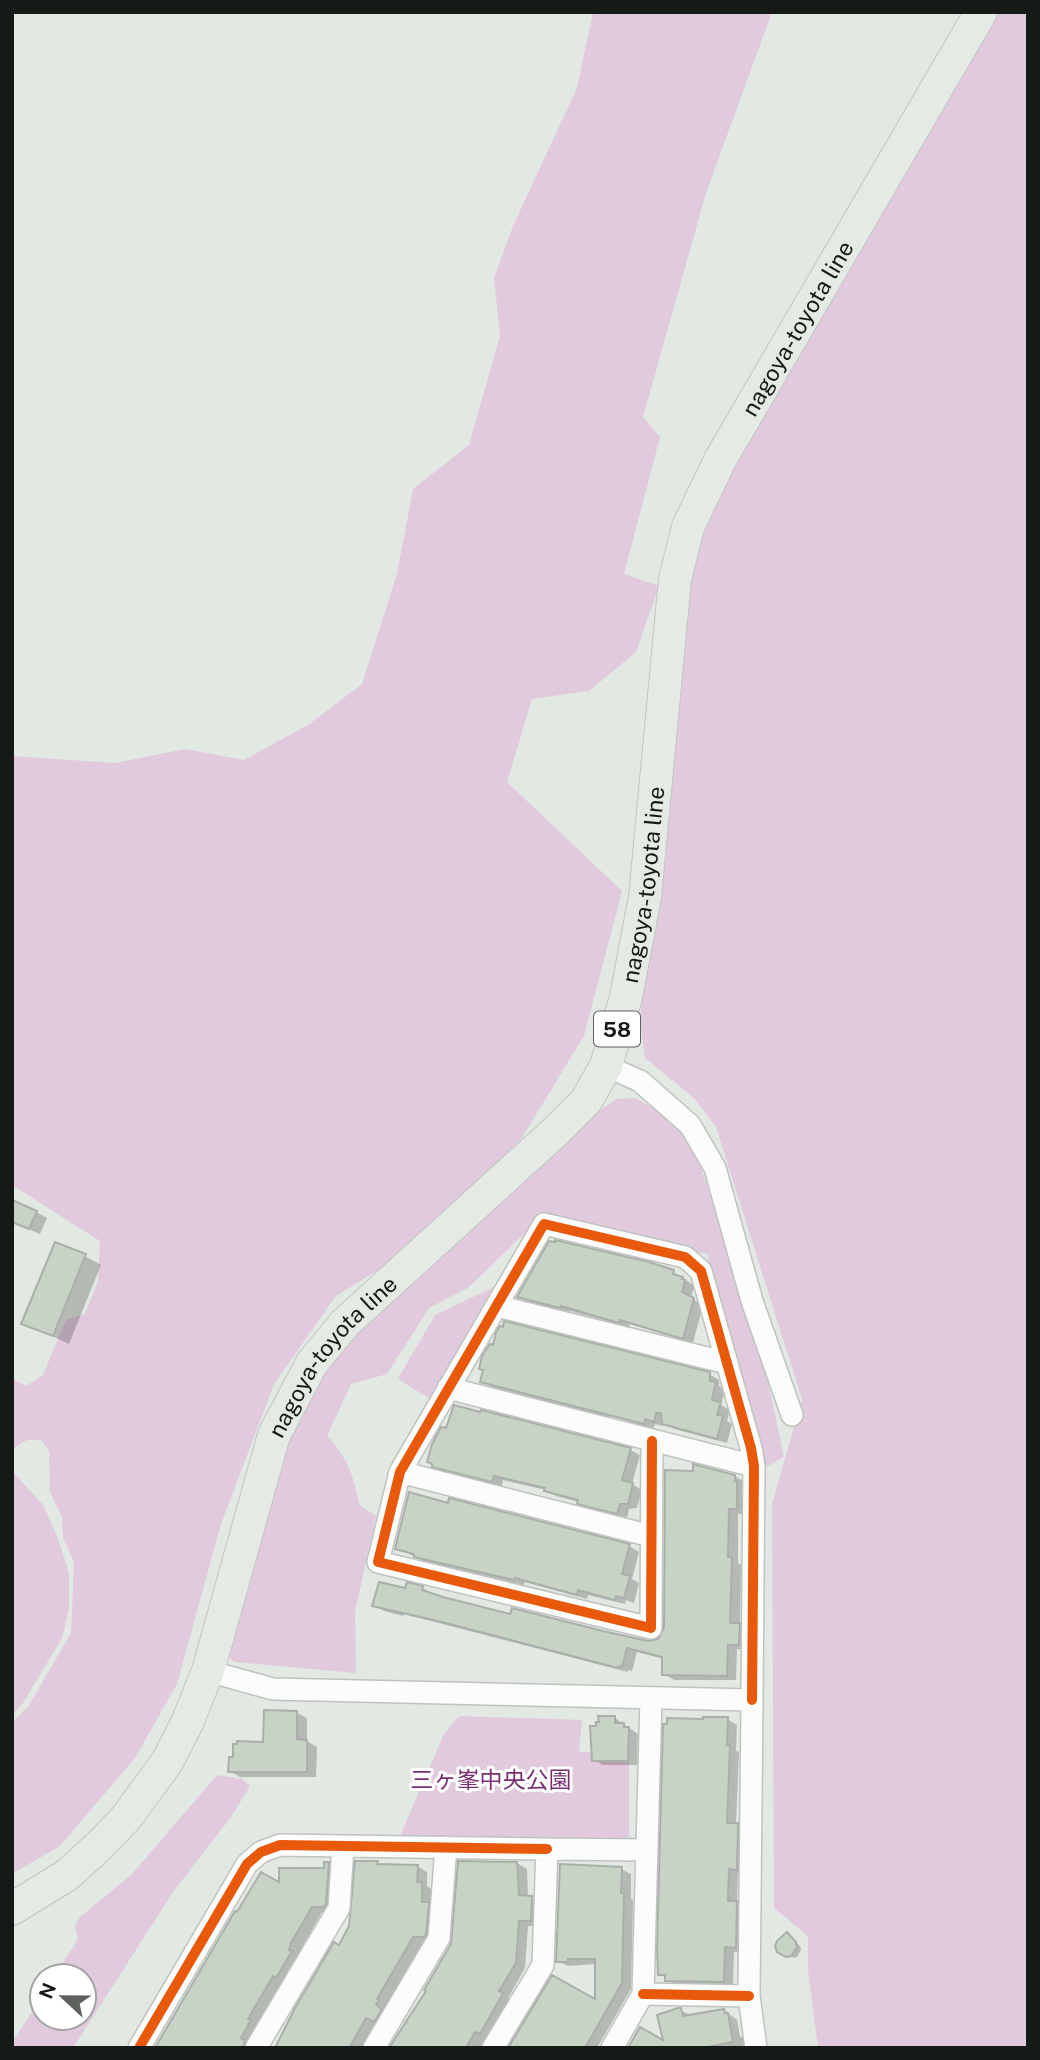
<svg xmlns="http://www.w3.org/2000/svg" width="1040" height="2060" viewBox="0 0 1040 2060" font-family="'Public Sans','Noto Sans JP',sans-serif">
<style>
.green{fill:#e1cade}
.shadow{fill:#0003}
.building{fill:#c7d4c5;stroke:#aaafaa;stroke-width:2}
.lines{fill:none;stroke-linecap:round;stroke-linejoin:round}
.street-casing{stroke:#bfc3be;stroke-width:24}
.primary-casing{stroke:#c2c5c2;stroke-width:34}
.street{stroke:#fbfcfb;stroke-width:21}
.primary{stroke:#e5ebe4;stroke-width:32}
.cycleway-casing{stroke:#fff;stroke-width:15}
.cycleway{stroke:#e8590c;stroke-width:10}
.labels{text-anchor:middle;dominant-baseline:central;stroke-width:6;stroke-linejoin:round;paint-order:stroke}
.shield{fill:#fff;stroke:#5c5f5c;stroke-width:2}
.shield-label{font-size:21px;font-weight:bold;fill:#161a16}
.street-label{font-size:23px;fill:#161a16;stroke:#fff}
.park-label{font-size:23px;fill:#793073;stroke:#fff}
</style>
<rect width="100%" height="100%" fill="#e2e8e2"/>
<!-- green -->
<path class="green" d="M593 12H772L706 193 643 417 660 437 624 574 659 586 636 652 589 691 532 699 507 782 622 891 584 1036 521 1139 406 1253 336 1296 274 1384 221 1524 177 1684 135 1758 60 1846 12 1874V1722L28 1707 71 1633 74 1562 63 1537 62 1517 50 1492 49 1451 41 1440H27L12 1449V1379L26 1386 43 1375 66 1320 85 1314 98 1281 100 1241 12 1185V756L115 763 185 749 244 760 308 725 362 684 397 574 413 489 469 445 500 336 494 278 513 226 577 88Z
M997 12H1028V2048H818L808 1970V1936L774 1908 772 1504 802 1399 716 1127 694 1098 645 1058 640 1018 679 648 697 544 729 467Z
M636 1098 672 1120 696 1152 764 1363 784 1457 766 1467 713 1283 707 1254 554 1219 538 1220 468 1288 429 1308 387 1374 351 1384 327 1436C346 1455 355 1478 359 1505L376 1516 355 1612 356 1673 235 1662 219 1650 298 1413 316 1379 371 1310 564 1146 596 1113 617 1099Z
M507 1281 432 1400 398 1379 435 1315Z
M12 1471 43 1505 57 1536 69 1573V1609L62 1638 23 1703 12 1715Z
M459 1716 582 1720 579 1752H629V1838L398 1841 444 1734Z
M217 1775 242 1779 250 1786 231 1817 173 1892 73 2048H12V2043L42 1996V2018H84V1976H55L78 1939 75 1926 80 1917 132 1874Z"/>
<!-- shadow -->
<path class="shadow" d="M36 1212 47 1218 40 1234 12 1222Z
M85 1256 101 1265 69 1344 24 1323Z
M673 1272 692 1284 694 1287 691 1298 703 1305 693 1343 630 1324 629 1327 570 1311V1312L529 1302 520 1297Z
M709 1374 719 1380V1386L725 1390 721 1405 730 1410 727 1421 732 1424 727 1443 674 1429 664 1423 663 1426 655 1424 653 1429 611 1416 610 1418 492 1387 482 1381Z
M630 1450 640 1455 632 1484 642 1490 637 1508 629 1509 627 1518 589 1508 579 1502 556 1496 546 1490 503 1480 502 1486 443 1471 434 1466Z
M735 1476 745 1482 746 1514H738V1563L741 1565 740 1625 749 1630V1649H737L736 1680H674L664 1674V1659L637 1652 632 1671 628 1670V1672L404 1614 403 1616 384 1611 374 1605 406 1591 408 1585 423 1588 432 1595 512 1616 655 1642 663 1637Z
M629 1546 639 1552 632 1579 639 1583 634 1603 626 1600 625 1604 588 1595 587 1599 525 1582 524 1585 425 1562 397 1548Z
M297 1713 307 1718V1741L317 1747 316 1777H240L230 1771 235 1759 265 1743Z
M615 1718 638 1734 637 1765H603L594 1760Z
M727 1719 737 1725 736 1751 739 1752 736 1824 747 1830 746 1874H738L737 1904 746 1909V1952H734L733 1986 677 1985 660 1974Z
M377 1863 382 1866H417L427 1872V1886L431 1889V1906L438 1909 434 1942H423L386 2006 388 2007 384 2026 377 2022 364 2048H275L335 1945 340 1948Z
M517 1863 527 1869 528 1897 541 1903V1926H528L525 1968 508 1998 511 2000 491 2048H392Z
M328 1864 338 1869 334 1912H322L301 1949 287 1982 283 1980 257 2025 259 2027 247 2048H157L280 1885 326 1870Z
M621 1869 631 1874V1899L633 1900 631 1989 597 2048H511L597 2002V1964L568 1966 558 1961Z
M787 1934 800 1946 801 1950 796 1958 782 1955 777 1946Z
M680 2010 690 2015 724 2010 737 2020 740 2036 750 2042 751 2048H630L666 2043Z"/>
<!-- building -->
<path class="building" d="M12 1200 37 1211 29 1229 12 1222Z
M555 1240 649 1262 674 1270 673 1274 683 1277 682 1279 685 1280 682 1292 694 1298 683 1339 620 1320 619 1323 561 1306 560 1308 517 1297 549 1241 555 1242Z
M55 1242 86 1254 53 1336 21 1324Z
M504 1321 710 1372V1381L716 1382 712 1400 721 1402 717 1415 723 1416 717 1439 662 1424 661 1413H656L654 1422 645 1419 644 1424 480 1382 483 1370 479 1369 482 1356 490 1344 493 1345 496 1332 500 1326 503 1327Z
M454 1405 480 1412 481 1410 631 1448 622 1480 633 1483 628 1504H620L617 1514 577 1504 578 1500 544 1491 545 1488 494 1476 492 1482 432 1467V1464L427 1462 432 1444 441 1427 446 1428Z
M693 1464 735 1475V1481H737V1509H729L728 1557H732L730 1623H740L739 1645H728L727 1676 662 1675V1657L627 1648 622 1667 619 1666 618 1668 442 1622 372 1606 379 1582 405 1588 407 1582 423 1586 422 1590 443 1597 510 1614 512 1608 603 1631 648 1641 658 1639 664 1628 665 1470 693 1471Z
M409 1492 448 1503 449 1498 630 1544 622 1574 630 1576 624 1598 616 1596 615 1600 578 1590 577 1595 515 1578 514 1580 414 1557V1554L395 1549Z
M264 1710 297 1711V1739L307 1740V1772H228L229 1757H233V1744H237V1741L263 1742Z
M598 1716H615V1723H624V1727H629L628 1761H592L590 1726H596V1722H599Z
M703 1717H728L727 1745H730L727 1823H738L737 1870 729 1869 728 1901H737L736 1948 725 1947 724 1982 665 1981V1975H658L657 1947 663 1724H667V1718L703 1719Z
M355 1861H378L377 1864 418 1865 417 1882H422V1902H429L426 1934 424 1937H413L377 1999 379 2000 376 2005 382 2009 374 2022 366 2018 349 2048H275L295 2008 334 1942 339 1945 349 1926Z
M458 1861 517 1862 519 1895 532 1896 531 1921H519L516 1963 499 1991 503 1993 480 2034 475 2032 466 2048H389L426 1991 424 1990 451 1944Z
M324 1862H329L326 1904 324 1907H312L291 1943 289 1950 292 1951 276 1978 273 1976 248 2019 251 2020 241 2038 245 2040 243 2048H155L235 1911 237 1912 261 1872 279 1882V1868H324Z
M560 1864 622 1867 621 1893H624L622 1983 585 2048H508L552 1975 595 1999V1959H568V1962H556Z
M787 1932 796 1942 797 1947 791 1956 786 1957 777 1952 775 1946 777 1941Z
M678 2008H681L683 2016 724 2009 725 2013H728L733 2042 703 2048H628L640 2027 663 2040 657 2015Z"/>
<g class="lines">
<!-- street casing -->
<g class="street-casing">
<path id="street" d="M606 1066 640 1081 690 1125 715 1168 752 1301 792 1415
M497 1306 727 1363
M448 1388 754 1466
M652 1441 651 1628 378 1562 400 1472 544 1224 685 1257 701 1271 751 1448 754 1466 752 1700
M400 1472 651 1536
M208 1671 273 1689 752 1700 749 1996 756 2048
M643 1994 749 1996
M139 2048 247 1864 261 1852 280 1845 547 1849
M256 2048 339 1908 343 1846
M374 2048 439 1938 446 1847
M493 2048 543 1965 547 1849 646 1850
M612 2048 643 1994 651 1698"/>
</g>
<!-- primary casing -->
<g class="primary-casing">
<g id="primary">
<path id="s1" d="M12 1909 67 1875 100 1845 126 1818 167 1762 187 1723 208 1671 274 1435 312 1363 345 1323 556 1131 586 1101 606 1066 626 997 645 897 675 579 688 527 720 460 981 12"/>
</g>
</g>
<!-- street -->
<use href="#street" class="street"/>
<!-- primary -->
<use href="#primary" class="primary"/>
<!-- cycleway casing -->
<g class="cycleway-casing">
<path id="cycleway" d="M652 1441 651 1628 378 1562 400 1472 544 1224 685 1257 701 1271 751 1448 754 1466 752 1700
M643 1994 749 1996
M139 2048 247 1864 261 1852 280 1845 547 1849"/>
</g>
<!-- cycleway -->
<use href="#cycleway" class="cycleway"/>
</g>
<g class="labels">
<!-- shield labels -->
<rect class="shield" x="594" y="1011.5" width="46" height="35" rx="5"/>
<g class="shield-label">
<text x="617" y="1029">58</text>
</g>
<!-- street labels -->
<g class="street-label">
<text stroke="none"><textPath href="#s1" startOffset="1836">nagoya-toyota line</textPath></text>
<text stroke="none"><textPath href="#s1" startOffset="1248">nagoya-toyota line</textPath></text>
<text stroke="none"><textPath href="#s1" startOffset="660">nagoya-toyota line</textPath></text>
</g>
<!-- park labels -->
<g class="park-label">
<text x="491" y="1779">三ヶ峯中央公園</text>
</g>
</g>
<!-- border -->
<rect width="1040" height="2060" fill="none" stroke="#161a16" stroke-width="28"/>
<!-- north arrow -->
<g transform="translate(63 1997) rotate(292)"><circle r="33" fill="#ffffff" stroke="#a2a3a2" stroke-width="2"/>
<path d="M0-5L12 26L0 18L-12 26Z" fill="#5d625d"/>
<text y="-10" font-size="19" font-weight="bold" text-anchor="middle" fill="#161a16">N</text>
</g>
</svg>
